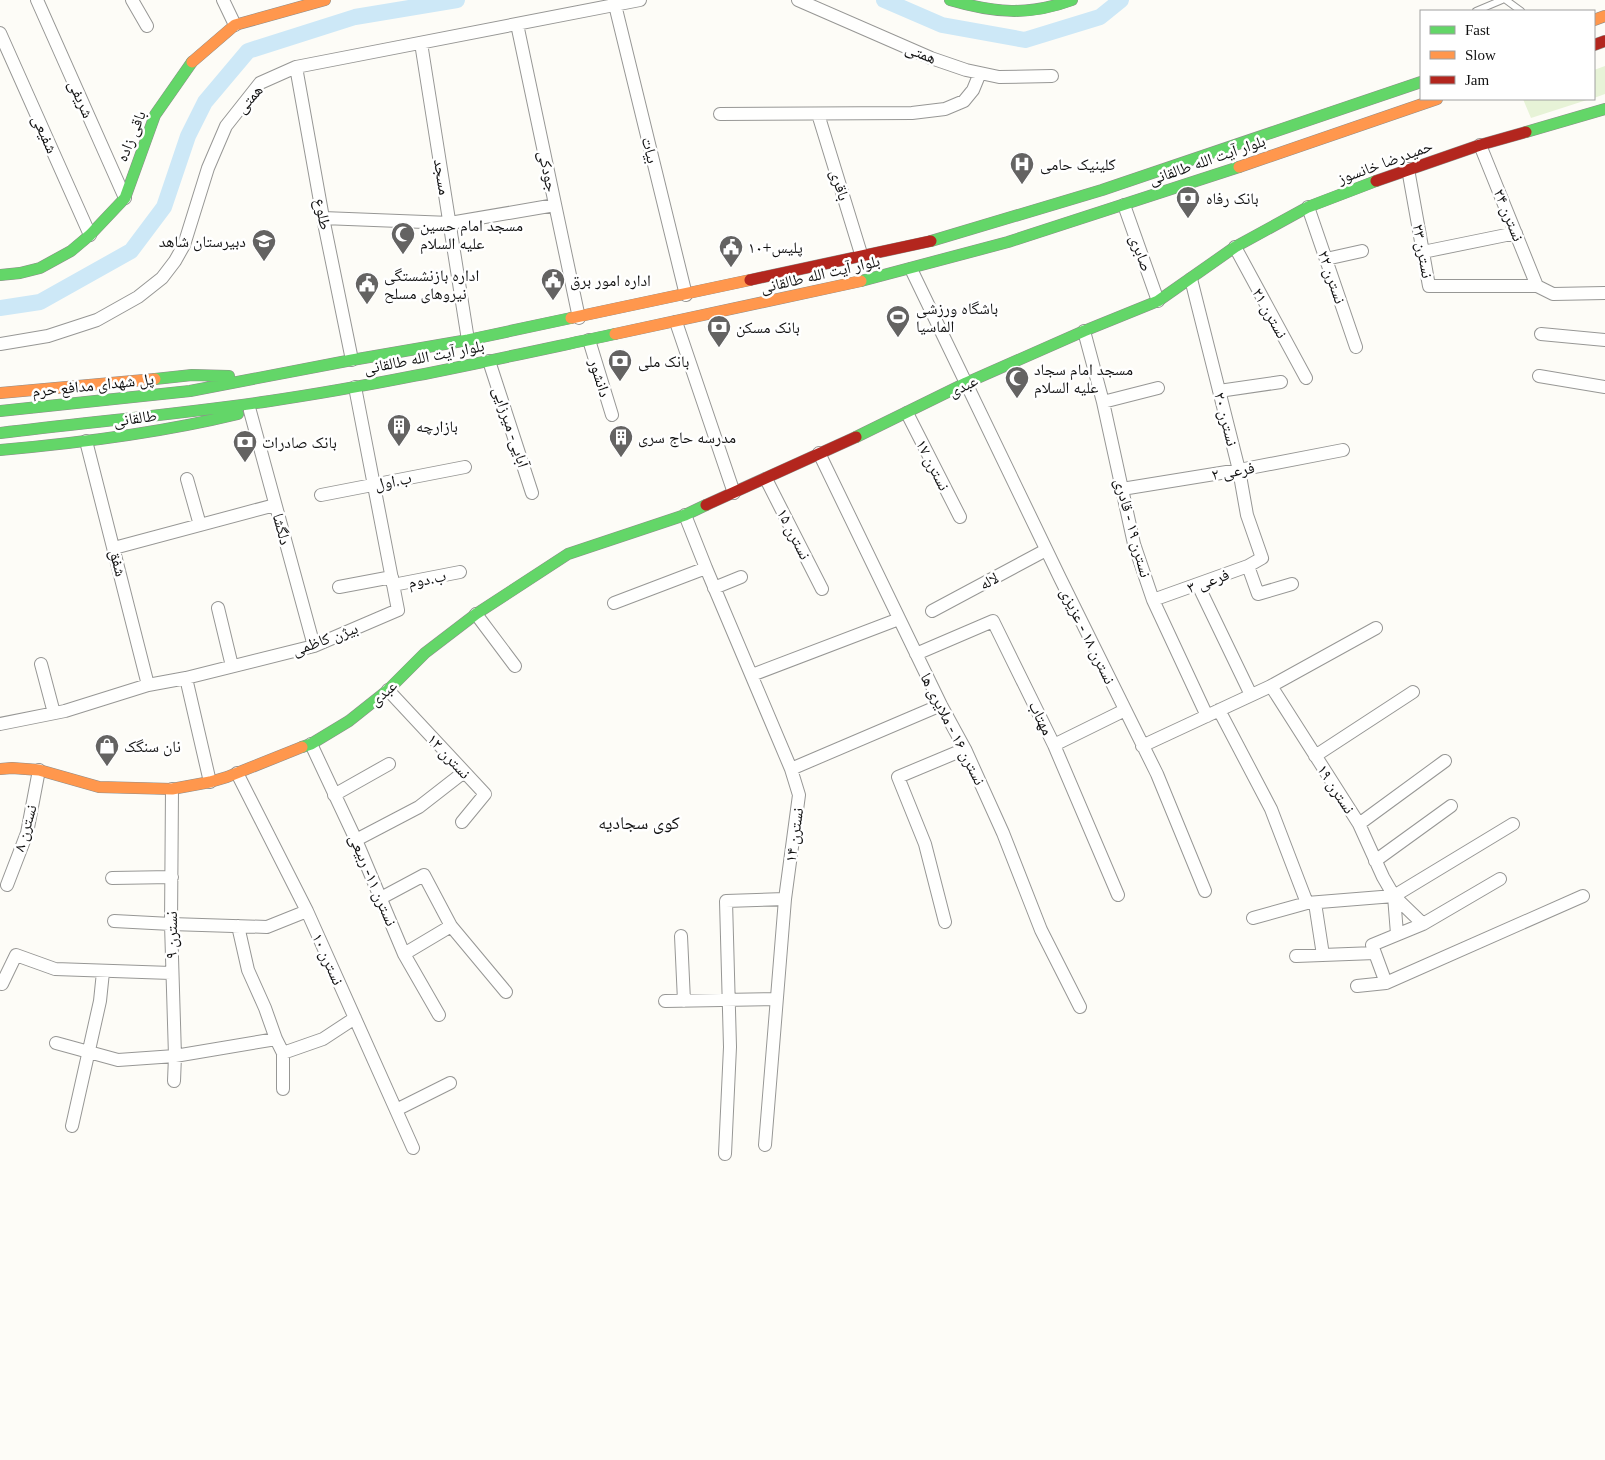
<svg xmlns="http://www.w3.org/2000/svg" width="1605" height="1460" viewBox="0 0 1605 1460" font-family="'Times New Roman','Noto Naskh Arabic',serif">
<style>
.green{fill:#e7f3d7}
.lines{fill:none;stroke-linecap:round;stroke-linejoin:round}
.canal{stroke:#cde8f7;stroke-width:16}
.lane-casing{stroke:#979795;stroke-width:8}
.street-casing{stroke:#979795;stroke-width:14}
.fast-casing{stroke:#8e8d8b;stroke-width:12}
.slow-casing{stroke:#8e8d8b;stroke-width:12}
.jam-casing{stroke:#8e8d8b;stroke-width:12}
.lane{stroke:#fffffe;stroke-width:6}
.street{stroke:#fffffe;stroke-width:12}
.fast{stroke:#63d668;stroke-width:11}
.slow{stroke:#ff974d;stroke-width:11}
.jam{stroke:#b3261e;stroke-width:11}
.labels{text-anchor:middle;dominant-baseline:central;stroke-width:5;stroke-linejoin:round;paint-order:stroke}
.street-label{font-size:16px;fill:#111;stroke:#fff}
.poi-label{font-size:16px;fill:#111;stroke:#fff;text-anchor:start}
.neighbourhood-label{font-size:18px;fill:#111;stroke:#fff}
</style>
<rect width="100%" height="100%" fill="#fdfcf7"/>
<!-- green -->
<path class="green" d="M1605 66V94L1594 98V70Z
M1523 99H1590L1531 118Z"/>
<g class="lines">
<!-- canal -->
<path class="canal" d="M884 0 942 25 1025 40 1100 17 1121 0
M0 308 40 302 131 251 164 207 188 136 205 102 248 51 355 17 457 0"/>
<!-- lane casing -->
<g class="lane-casing">
<path id="lane" d="M1506 0 1521 11
M1476 11 1502 0"/>
</g>
<!-- street casing -->
<g class="street-casing">
<path id="street" d="M37 0 125 198
M132 0 147 26
M223 0 235 25
M798 0 931 58 966 70 999 77 1052 76
M615 5 686 295
M517 24 579 318
M0 33 90 235
M421 43 468 340
M296 67 323 218 352 360
M720 114 912 113 945 109 964 101 973 90 980 73
M818 114 862 257
M1480 145 1537 286
M1408 169 1429 286H1537
M1124 205 1158 301
M1308 207 1356 347
M323 218 450 223 555 205
M1235 247 1306 378
M1423 252 1516 233
M1326 259 1362 251
M911 269 1060 578 1157 774 1205 891
M1537 286 1553 294 1605 293
M676 322 734 493
M1084 331 1103 402 1134 544 1153 600 1207 716
M1541 334 1605 340
M589 340 612 415
M0 344 48 336 97 320 138 297 162 278 175 261 184 245 208 168 226 126 260 83 296 67 640 0
M489 361 532 493
M1539 376 1605 387
M1219 391 1281 382
M1103 402 1158 388
M250 411 314 646
M907 413 960 517
M86 441 148 685
M819 453 941 705 965 749 1003 833 1041 930 1080 1007
M187 479 200 525
M766 479 822 589
M1122 489 1239 470 1343 450
M321 495 465 467
M685 515 706 568 791 769 799 795 785 899 765 1145
M114 548 275 505
M1248 566 1258 594 1292 584
M393 585 460 572
M1198 585 1251 695
M339 587 392 577
M714 588 741 577
M1153 600 1248 566 1262 558 1247 515 1239 470 1191 279
M614 603 706 568
M218 608 232 666
M932 611 1046 550
M476 614 515 666
M916 654 993 621 1054 745 1118 895
M41 664 54 713
M752 675 899 619
M186 678 210 782
M1271 686 1359 824 1383 877 1394 896 1423 924
M388 690 485 794 462 822
M1219 710 1271 809 1307 903
M0 724 65 711 148 685 186 678 314 646 398 610 355 387
M311 744 356 840 404 954 439 1015
M1054 745 1125 710
M1142 746 1271 686 1376 628
M1315 756 1413 692
M791 769 941 705
M237 773 307 911 413 1148
M172 789 171 924 175 1056 174 1081
M334 795 389 764
M1359 824 1445 761
M356 840 419 807 464 772
M1375 861 1451 806
M112 878 172 877
M7 885 27 833 39 770
M1394 896 1397 934
M381 898 424 875 451 926 506 992
M1315 903 1323 955
M1253 918 1307 903 1394 896 1513 824
M114 921 171 924 267 927 307 911
M945 922 925 844 898 777 965 749
M238 926 248 970 265 1008 276 1039 283 1053V1089
M681 936 684 1001
M404 954 451 926
M1296 956 1375 953
M1386 983 1372 945 1423 924 1500 879
M2 984 16 955 55 969 171 973
M1357 986 1386 983 1583 896
M665 1001 776 999
M56 1043 118 1060 175 1056 276 1039
M283 1053 323 1039 355 1018
M396 1110 450 1083
M72 1126 100 1001 103 972
M725 1154 730 1047 726 901 785 899"/>
</g>
<!-- fast casing -->
<g class="fast-casing">
<path id="fast" d="M950 0C994 13 1029 16 1072 0
M1526 132 1605 109
M931 241 1102 190 1421 82
M0 275 20 273 40 268 71 251 90 235 125 198 155 115 192 62
M861 281 1008 242 1239 167
M155 379 192 375 229 376
M0 411 190 391 352 360 468 340 571 318
M0 433C90 422 181 414 270 401 386 384 501 358 615 334
M856 437 966 383 1084 331 1158 301 1235 247 1308 207 1376 181
M0 450C80 443 160 433 238 414
M302 747 311 744 349 721 388 690 425 653 476 614 568 554 685 515 706 505"/>
</g>
<!-- slow casing -->
<g class="slow-casing">
<path id="slow" d="M1594 20 1605 16
M192 62 235 25 325 0
M1239 167 1437 99
M571 318 750 280
M615 334 861 281
M0 393 155 379
M0 769 12 768 39 770 99 787 172 789 210 782 227 777 302 747"/>
</g>
<!-- jam casing -->
<g class="jam-casing">
<path id="jam" d="M1594 45 1605 41
M1376 181 1480 145 1526 132
M750 280 931 241
M706 505 856 437"/>
</g>
<!-- lane -->
<use href="#lane" class="lane"/>
<!-- street -->
<use href="#street" class="street"/>
<!-- fast -->
<use href="#fast" class="fast"/>
<!-- slow -->
<use href="#slow" class="slow"/>
<!-- jam -->
<use href="#jam" class="jam"/>
</g>
<!-- icons -->
<defs>
<g id="hospital-pin" transform="scale(1.25)"><path d="M0 17L-7.5 6A9.5 9.5 0 1 1 7.5 6Z" fill="#646362" stroke="#fff"/><path d="M-5-5h3v3.5h4V-5h3V5h-3V1.5h-4V5h-3Z" fill="#fff"/></g>
<g id="bank-pin" transform="scale(1.25)"><path d="M0 17L-7.5 6A9.5 9.5 0 1 1 7.5 6Z" fill="#646362" stroke="#fff"/><path d="M-6-4H6V4H-6ZM0-2.3a2.3 2.3 0 1 0 0 4.6a2.3 2.3 0 1 0 0-4.6Z" fill="#fff"/></g>
<g id="mosque-pin" transform="scale(1.25)"><path d="M0 17L-7.5 6A9.5 9.5 0 1 1 7.5 6Z" fill="#646362" stroke="#fff"/><path d="M3.5-4.9A6 6 0 1 0 3.5 4.9A5 5 0 1 1 3.5-4.9Z" fill="#fff"/></g>
<g id="school-pin" transform="scale(1.25)"><path d="M0 17L-7.5 6A9.5 9.5 0 1 1 7.5 6Z" fill="#646362" stroke="#fff"/><path d="M0-5L7-2L0 1L-7-2ZM-4 1L0 2.5L4 1V4Q0 6-4 4Z" fill="#fff"/></g>
<g id="civic-pin" transform="scale(1.25)"><path d="M0 17L-7.5 6A9.5 9.5 0 1 1 7.5 6Z" fill="#646362" stroke="#fff"/><path d="M-.6-6.5H3V-4.5H.6V-3L4-1V1h2V6H-6V1h2V-1L-.6-3ZM-1.2 2.5V6h2.4V2.5Z" fill="#fff"/></g>
<g id="stadium-pin" transform="scale(1.25)"><path d="M0 17L-7.5 6A9.5 9.5 0 1 1 7.5 6Z" fill="#646362" stroke="#fff"/><path d="M0-5a6.5 5 0 1 0 0 10a6.5 5 0 1 0 0-10ZM-3.5-1.8h7v3.6h-7Z" fill="#fff"/></g>
<g id="building-pin" transform="scale(1.25)"><path d="M0 17L-7.5 6A9.5 9.5 0 1 1 7.5 6Z" fill="#646362" stroke="#fff"/><path d="M-4-6H4V6H1V3H-1V6H-4ZM-2.5-4.3h1.7v1.8h-1.7ZM.8-4.3h1.7v1.8H.8ZM-2.5-1h1.7V.8h-1.7ZM.8-1h1.7V.8H.8Z" fill="#fff"/></g>
<g id="shop-pin" transform="scale(1.25)"><path d="M0 17L-7.5 6A9.5 9.5 0 1 1 7.5 6Z" fill="#646362" stroke="#fff"/><path d="M-5-2.5h2.3a2.7 3.5 0 0 1 5.4 0H5L5.5 6h-11ZM-1.5-2.5h3a1.5 2.3 0 0 0-3 0Z" fill="#fff"/></g>
</defs>
<g fill-rule="evenodd">
<use href="#hospital-pin" x="1022" y="164"/>
<use href="#bank-pin" x="1188" y="198"/>
<use href="#mosque-pin" x="403" y="234"/>
<use href="#school-pin" x="264" y="241"/>
<use href="#civic-pin" x="731" y="247"/>
<use href="#civic-pin" x="553" y="280"/>
<use href="#civic-pin" x="367" y="284"/>
<use href="#stadium-pin" x="898" y="317"/>
<use href="#bank-pin" x="719" y="327"/>
<use href="#bank-pin" x="620" y="361"/>
<use href="#mosque-pin" x="1017" y="378"/>
<use href="#building-pin" x="399" y="426"/>
<use href="#building-pin" x="621" y="437"/>
<use href="#bank-pin" x="245" y="442"/>
<use href="#shop-pin" x="107" y="746"/>
</g>
<g class="labels">
<!-- street labels -->
<g class="street-label">
<text transform="translate(921 53) rotate(22)">همتی</text>
<text transform="translate(81 99) rotate(66)">شریفی</text>
<text transform="translate(249 99) rotate(-49)">همتی</text>
<text transform="translate(45 134) rotate(66)">شفیعی</text>
<text transform="translate(131 136) rotate(-68)">باقی زاده</text>
<text transform="translate(650 150) rotate(76)">بیات</text>
<text transform="translate(1207 160) rotate(-19)">بلوار آیت الله طالقانی</text>
<text transform="translate(1385 162) rotate(-20)">حمیدرضا خانسوز</text>
<text transform="translate(548 171) rotate(78)">جودکی</text>
<text transform="translate(442 177) rotate(81)">مسجد</text>
<text transform="translate(840 185) rotate(73)">باقری</text>
<text transform="translate(323 214) rotate(79)">طلوع</text>
<text transform="translate(1509 215) rotate(68)">نسترن ۲۴</text>
<text transform="translate(1423 251) rotate(80)">نسترن ۲۳</text>
<text transform="translate(1141 253) rotate(70)">صابری</text>
<text transform="translate(820 274) rotate(-13)">بلوار آیت الله طالقانی</text>
<text transform="translate(1332 277) rotate(71)">نسترن ۲۲</text>
<text transform="translate(1270 313) rotate(61)">نسترن ۲۱</text>
<text transform="translate(424 357) rotate(-11)">بلوار آیت الله طالقانی</text>
<text transform="translate(600 378) rotate(73)">دانشور</text>
<text transform="translate(93 385) rotate(-6)">پل شهدای مدافع حرم</text>
<text transform="translate(963 386) rotate(-26)">عبدی</text>
<text transform="translate(135 418) rotate(-8)">طالقانی</text>
<text transform="translate(1226 419) rotate(76)">نسترن ۲۰</text>
<text transform="translate(511 427) rotate(72)">آبایی- میرزایی</text>
<text transform="translate(933 465) rotate(63)">نسترن ۱۷</text>
<text transform="translate(1233 471) rotate(-10)">فرعی ۲</text>
<text transform="translate(393 481) rotate(-11)">ب.اول</text>
<text transform="translate(1133 528) rotate(75)">نسترن ۱۹ - قادری</text>
<text transform="translate(282 529) rotate(75)">دلگشا</text>
<text transform="translate(794 534) rotate(63)">نسترن ۱۵</text>
<text transform="translate(118 563) rotate(76)">شفق</text>
<text transform="translate(427 579) rotate(-11)">ب.دوم</text>
<text transform="translate(989 581) rotate(-28)">لاله</text>
<text transform="translate(1208 581) rotate(-20)">فرعی ۳</text>
<text transform="translate(1088 636) rotate(64)">نسترن ۱۸ - عزیزی</text>
<text transform="translate(325 639) rotate(-20)">بیژن کاظمی</text>
<text transform="translate(383 693) rotate(-41)">عبدی</text>
<text transform="translate(1041 718) rotate(64)">مهتاب</text>
<text transform="translate(953 729) rotate(63)">نسترن ۱۶ - ملایری ها</text>
<text transform="translate(449 756) rotate(47)">نسترن ۱۲</text>
<text transform="translate(1336 789) rotate(57)">نسترن ۱۹</text>
<text transform="translate(25 828) rotate(-74)">نسترن ۸</text>
<text transform="translate(794 835) rotate(-82)">نسترن ۱۴</text>
<text transform="translate(373 880) rotate(67)">نسترن ۱۱- ربیعی</text>
<text transform="translate(171 935) rotate(-90)">نسترن ۹</text>
<text transform="translate(328 959) rotate(66)">نسترن ۱۰</text>
</g>
<!-- poi labels -->
<g class="poi-label">
<text x="1040" y="164">کلینیک حامی</text>
<text x="1206" y="198">بانک رفاه</text>
<text x="420" y="225">مسجد امام حسین<tspan x="420" dy="18">علیه السلام</tspan></text>
<text x="246" y="241" text-anchor="end">دبیرستان شاهد</text>
<text x="748" y="247">پلیس+۱۰</text>
<text x="384" y="275">اداره بازنشستگی<tspan x="384" dy="18">نیروهای مسلح</tspan></text>
<text x="570" y="280">اداره امور برق</text>
<text x="916" y="308">باشگاه ورزشی<tspan x="916" dy="18">الماسیا</tspan></text>
<text x="736" y="327">بانک مسکن</text>
<text x="638" y="361">بانک ملی</text>
<text x="1034" y="369">مسجد امام سجاد<tspan x="1034" dy="18">علیه السلام</tspan></text>
<text x="416" y="426">بازارچه</text>
<text x="638" y="437">مدرسه حاج سری</text>
<text x="262" y="442">بانک صادرات</text>
<text x="124" y="746">نان سنگک</text>
</g>
<!-- neighbourhood labels -->
<g class="neighbourhood-label">
<text x="639" y="823">کوی سجادیه</text>
</g>
</g>
<!-- legend -->
<rect x="1420" y="10" width="175" height="90" fill="#ffffff" stroke="#a0a0a0"/>
<rect x="1430" y="26" width="25" height="8" fill="#63d668" stroke="#a0a0a0"/>
<text x="1465" y="35" font-size="15" fill="#111111">Fast</text>
<rect x="1430" y="51" width="25" height="8" fill="#ff974d" stroke="#a0a0a0"/>
<text x="1465" y="60" font-size="15" fill="#111111">Slow</text>
<rect x="1430" y="76" width="25" height="8" fill="#b3261e" stroke="#a0a0a0"/>
<text x="1465" y="85" font-size="15" fill="#111111">Jam</text>
</svg>
